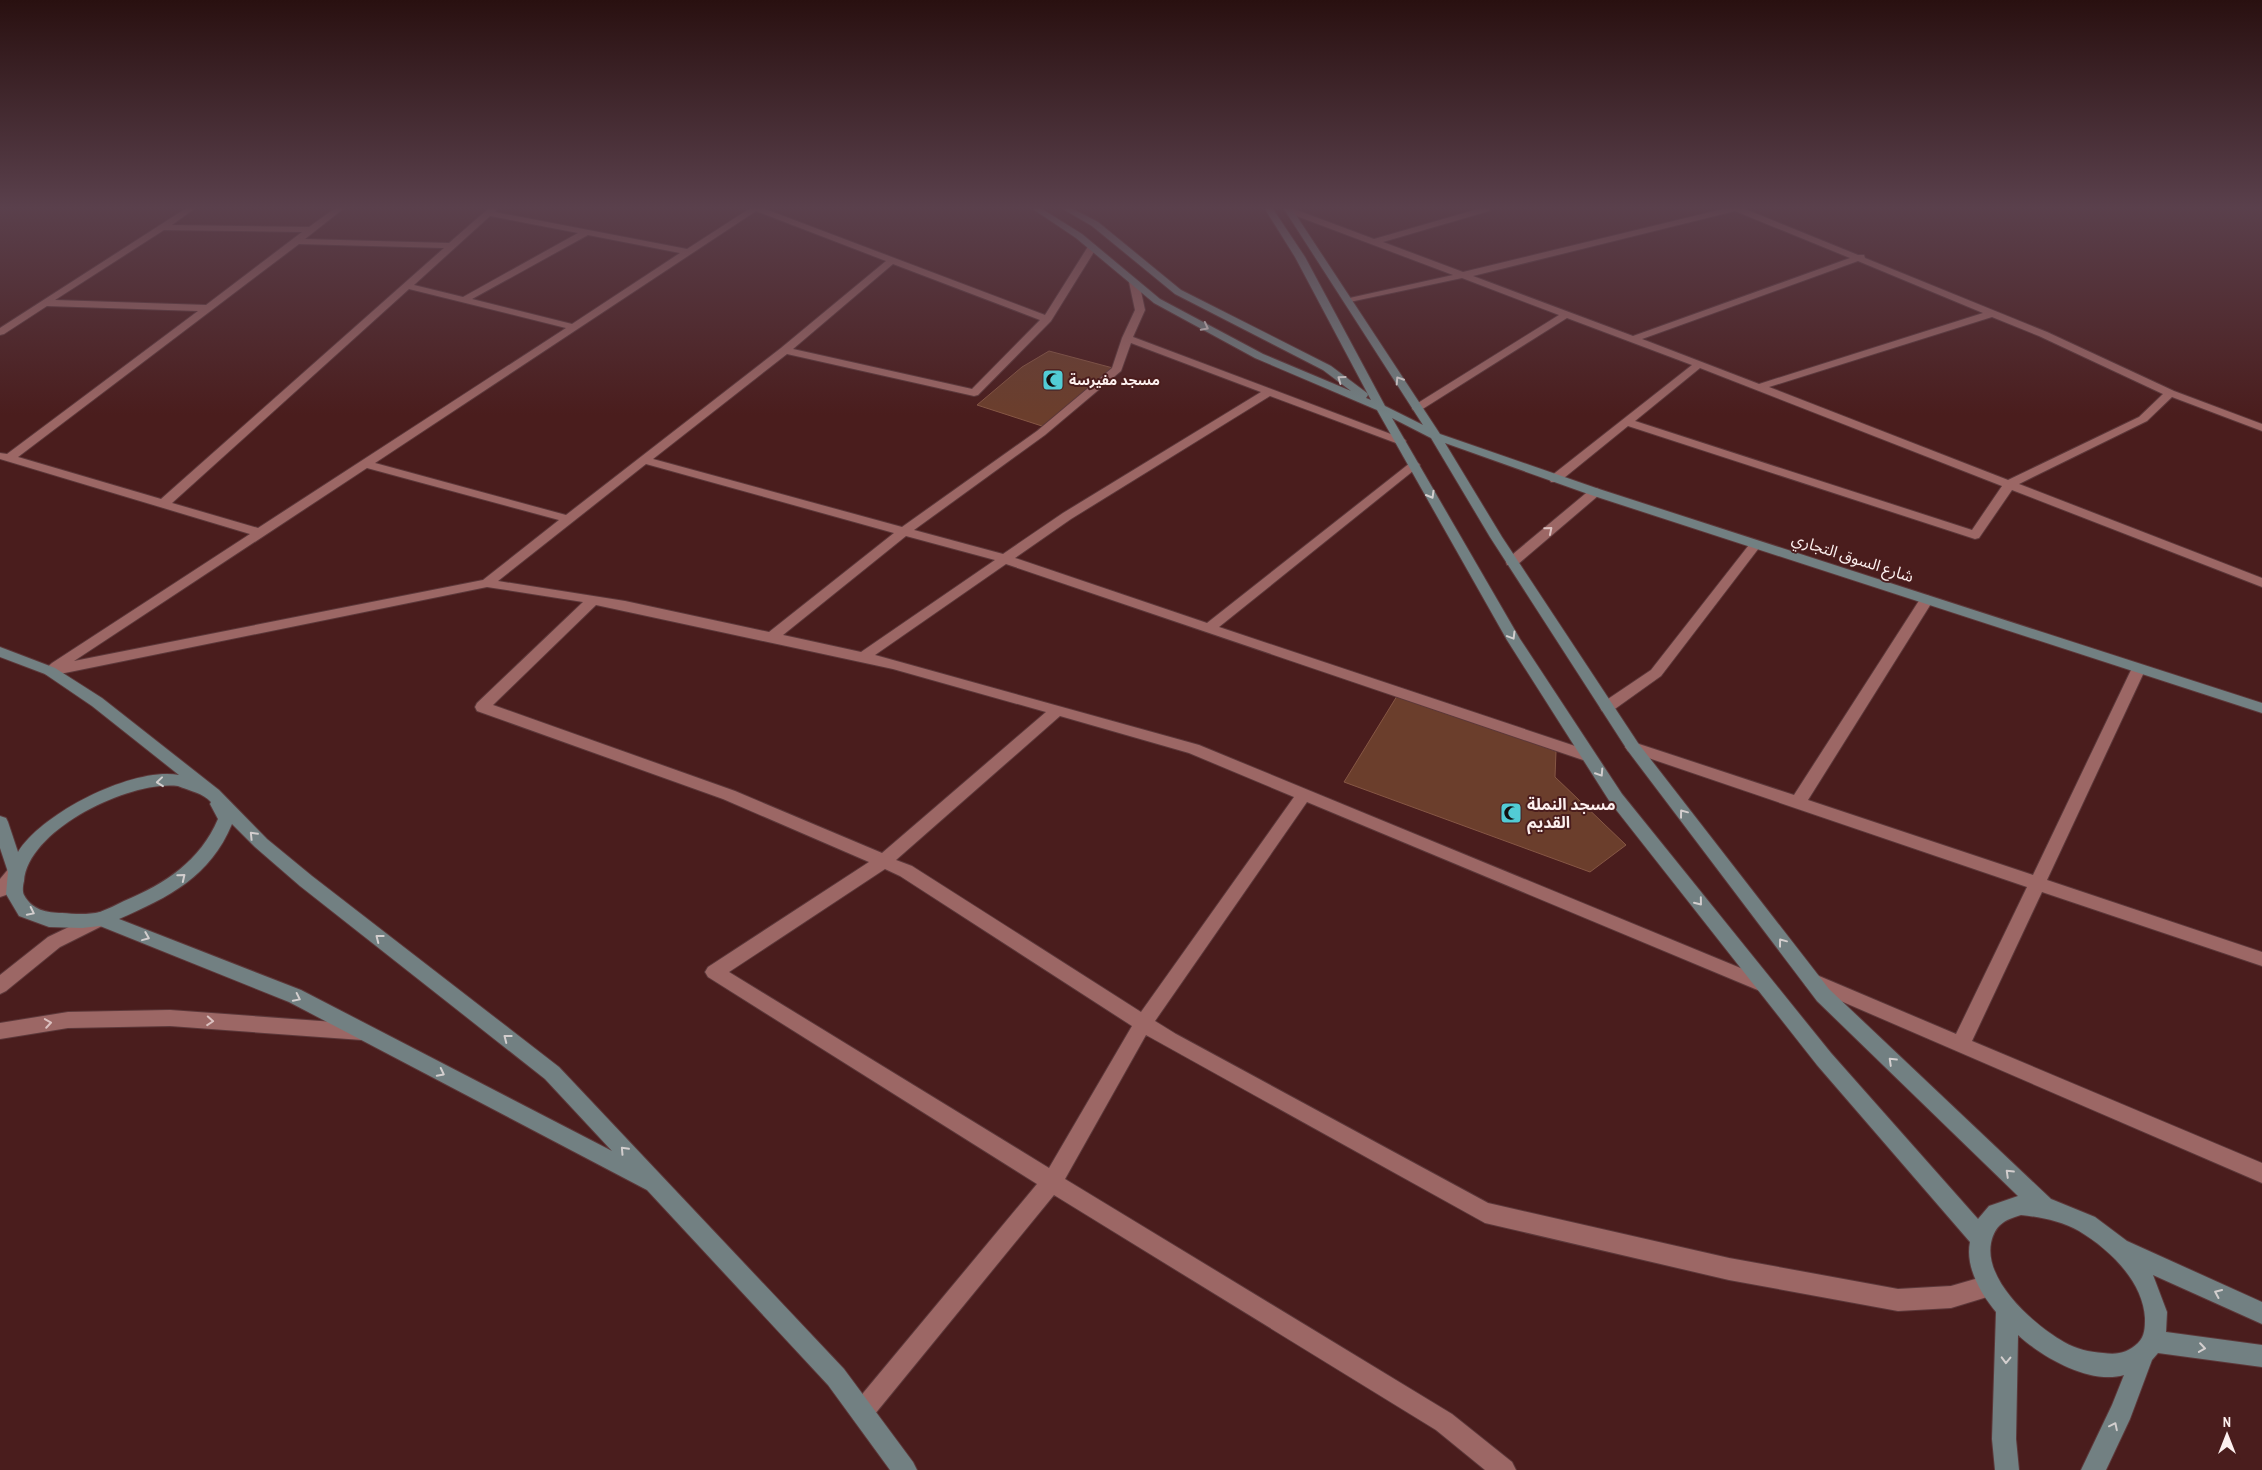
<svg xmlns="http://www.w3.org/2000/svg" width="2262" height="1470" viewBox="0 0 2262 1470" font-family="'Archivo Narrow','Noto Sans Arabic',sans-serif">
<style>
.building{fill:#6b3e2c;stroke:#865745}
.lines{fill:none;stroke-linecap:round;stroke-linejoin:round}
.street-casing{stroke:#5c383a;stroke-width:2}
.secondary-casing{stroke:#5c383a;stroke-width:2}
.street{fill:#9c6765;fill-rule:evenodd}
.secondary{fill:#728082;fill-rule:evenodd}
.oneway{stroke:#d3cece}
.oneway2{stroke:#dbc0bf}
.labels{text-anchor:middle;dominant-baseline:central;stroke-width:4;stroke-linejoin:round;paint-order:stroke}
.far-poi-label{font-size:14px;font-weight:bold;fill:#fdf0ef;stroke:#4a1d1d;text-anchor:start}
.street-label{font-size:16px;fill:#fdf0ef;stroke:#4a1d1d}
.poi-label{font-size:16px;font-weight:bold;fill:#fdf0ef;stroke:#4a1d1d;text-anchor:start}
</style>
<rect width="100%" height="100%" fill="#4a1d1d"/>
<!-- building -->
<path class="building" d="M1049 351 1113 368 1045 427 977 405 1022 367Z
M1397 696 1556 751 1555 777 1626 845 1590 872 1344 782Z"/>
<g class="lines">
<!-- street casing -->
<g class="street-casing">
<path id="street" d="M185 209H194L172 225 309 227 334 209H343L305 239 449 243 488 209H497L495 212 687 249 749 209H765L1045 315 1089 245H1095L1097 247 1051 321 978 395 974 396 787 354 653 459 902 527 1037 431 1112 368 1122 338 1135 310 1129 282 1134 279 1139 282 1145 310 1133 337 1404 439 1406 441 1404 443H1396L1270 396 1071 519 1015 558 1207 623 1410 463H1418L1420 465 1418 467 1219 627 1593 752 1596 756 1593 760 1588 761 1583 760 1006 564 875 655 1199 745 1772 981 1775 986 1772 991 1766 994 1760 991 1307 802 1155 1021 1176 1034 1488 1203 1729 1258 1898 1289 1951 1286 1989 1275 1997 1278 2000 1286 1997 1294 1951 1308 1898 1311 1729 1280 1485 1223 1146 1035 1065 1179 1452 1414 1512 1462 1516 1470H1485L1436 1430 1054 1195 870 1420 862 1424 854 1420 850 1412 854 1404 1037 1184 708 977 705 972 708 967 869 862 723 799 477 711 475 707 477 703 583 602 487 587 50 676 45 674 43 671 52 663 250 534 0 459V453L7 454 198 311 47 306 4 334 0 335V328ZM756 211 886 261 781 348 566 515 375 463ZM490 216 578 233 463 297 414 285ZM164 230 302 232 206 305 55 300ZM588 235 680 253 572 324 472 299ZM299 244 444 248 161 499 18 457ZM893 264 1040 320 972 389 793 349ZM409 289 566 328 258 528 172 503ZM1131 343 1261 392 1063 513 1003 554 914 530 1045 435 1121 371ZM646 464 894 533 769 632 625 601 498 581ZM367 468 559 520 483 580 74 661ZM906 536 995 560 861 652 783 635ZM596 605 893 669 1046 712 882 853 735 791 493 705ZM1060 716 1189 753 1294 797 1141 1012 912 866 896 860ZM885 869 900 876 1132 1026 1049 1168 729 972Z
M1286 209H1294L1374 239 1478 209H1490L1489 211 1383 242 1463 272 1723 209H1745L1858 255H1864L1865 258 2047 332 2174 391 2262 424V431L2172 397 2147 421 2019 484 2262 578V587L2012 490 1979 538 1975 539 1628 426 1559 482H1551L1549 479 1551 476 1692 365 1567 318 1421 410H1413L1412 408 1413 406 1559 315 1462 278 1345 303V299L1453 275 1286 212ZM1735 211 1850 258 1633 336 1473 276ZM1858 261 1983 313 1759 384 1642 339ZM1992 317 2039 336 2163 394 2139 417 2008 480 1769 387ZM1700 368 2002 486 1972 530 1635 421Z
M1595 488 1599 489 1601 492 1599 495 1517 565H1507L1506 562 1507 559 1591 489Z
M1756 540 1762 544 1661 676 1612 711H1602L1600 707 1602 703 1651 670 1752 541Z
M1927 595 1934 599 1808 800 2033 875 2132 668 2134 665H2144L2146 668 2047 880 2262 952V966L2042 892 1972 1041 2262 1163V1183L1806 986 1803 981 1806 976 1812 973 1956 1034 2027 887 1628 751 1625 747 1628 743 1633 742 1794 795 1922 596Z
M16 865 22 867 24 872 6 895 0 897V879L10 867Z
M100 912 106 914 109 919 106 924 60 947 6 991 0 994V975L48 937Z
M170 1010 362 1024 369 1026 371 1032 369 1038 362 1040 170 1026 68 1028 0 1039V1023L68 1012Z"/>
</g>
<!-- secondary casing -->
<g class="secondary-casing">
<path id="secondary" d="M1033 209H1042L1082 234 1160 299 1263 354 1351 391 1323 370 1175 294 1092 226 1063 209H1073L1098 222 1181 290 1331 366 1367 393 1368 395 1366 398 1371 400 1295 257 1265 209H1273L1305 257 1385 406 1423 425 1284 209H1292L1440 434 1599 489 2262 703V713L1591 495 1445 443 1502 537 1638 743 1829 989 2051 1199 2095 1217 2127 1241 2262 1302V1324L2153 1275 2167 1312 2166 1332 2262 1345V1367L2158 1353 2152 1360 2130 1419 2106 1470H2081L2112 1405 2124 1375C2090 1385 2042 1357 2018 1335L2016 1439 2019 1470H1995L1992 1439 1996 1312C1981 1294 1965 1267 1970 1242L1817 1065 1610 802 1507 640 1377 410 1255 358 1154 303 1076 238ZM1392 418 1431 438 1490 537 1628 751 1817 1001 2018 1196 1989 1206 1978 1219 1831 1053 1622 794 1520 639ZM2021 1215C2041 1217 2061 1221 2079 1231 2109 1249 2143 1281 2145 1318 2145 1327 2145 1336 2138 1343 2127 1353 2118 1355 2103 1353 2089 1352 2076 1349 2064 1342 2034 1325 1984 1281 1991 1243 1995 1225 2004 1220 2021 1215Z
M0 647 55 668 102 698 219 790 267 839 312 876 559 1067 844 1369 913 1462 917 1470H890L828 1385 647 1190 289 1002 100 926 82 928 49 927 19 916 6 894 8 872 0 848V816L6 818 8 822 18 852C42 813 132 767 179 775L92 706 45 674 0 657ZM178 786C190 791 203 793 211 802L210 804 218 819C200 861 165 884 124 901 116 905 108 909 100 912 88 915 74 914 62 913 47 913 32 910 24 895 22 891 23 885 24 881 28 829 131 780 178 786ZM232 824 255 847 300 886 545 1079 612 1151 301 990 119 919C169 897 210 877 232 824Z"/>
</g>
<!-- street -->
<use href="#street" class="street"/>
<!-- secondary -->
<use href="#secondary" class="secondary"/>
</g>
<!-- one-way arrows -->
<defs><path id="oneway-chevron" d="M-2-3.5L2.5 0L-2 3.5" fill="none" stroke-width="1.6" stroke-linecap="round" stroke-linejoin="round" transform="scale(1.25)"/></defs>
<g class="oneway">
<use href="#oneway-chevron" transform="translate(1205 327) rotate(28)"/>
<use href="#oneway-chevron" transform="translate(1341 379) rotate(-144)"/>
<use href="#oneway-chevron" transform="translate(1399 380) rotate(-123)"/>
<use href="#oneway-chevron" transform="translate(1431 495) rotate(60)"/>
<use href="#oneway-chevron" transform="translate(1512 636) rotate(59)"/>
<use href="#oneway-chevron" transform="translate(1600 773) rotate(57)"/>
<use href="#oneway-chevron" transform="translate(160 782) rotate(174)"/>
<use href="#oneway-chevron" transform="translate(1683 813) rotate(-127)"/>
<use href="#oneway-chevron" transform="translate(253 835) rotate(-134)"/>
<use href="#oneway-chevron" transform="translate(182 877) rotate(-39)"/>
<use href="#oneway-chevron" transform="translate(1699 902) rotate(51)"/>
<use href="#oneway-chevron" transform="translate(31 912) rotate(26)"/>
<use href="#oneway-chevron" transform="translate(146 937) rotate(22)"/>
<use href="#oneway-chevron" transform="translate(379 938) rotate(-142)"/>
<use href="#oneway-chevron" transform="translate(1782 942) rotate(-127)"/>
<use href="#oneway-chevron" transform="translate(297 998) rotate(26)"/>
<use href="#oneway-chevron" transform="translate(507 1038) rotate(-142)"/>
<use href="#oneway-chevron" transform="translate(1892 1061) rotate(-136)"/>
<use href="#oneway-chevron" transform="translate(441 1073) rotate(27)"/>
<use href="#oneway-chevron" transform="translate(624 1150) rotate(-133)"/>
<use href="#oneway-chevron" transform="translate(2009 1173) rotate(-136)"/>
<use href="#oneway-chevron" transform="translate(2218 1293) rotate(-156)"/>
<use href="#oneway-chevron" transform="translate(2202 1348) rotate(8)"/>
<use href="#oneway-chevron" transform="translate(2006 1360) rotate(91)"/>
<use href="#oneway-chevron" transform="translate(2114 1426) rotate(-64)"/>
</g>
<g class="oneway2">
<use href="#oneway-chevron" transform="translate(1549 530) rotate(-40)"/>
<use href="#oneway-chevron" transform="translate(210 1021) rotate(4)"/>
<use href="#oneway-chevron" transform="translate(48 1023) rotate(-9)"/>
</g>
<!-- sky -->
<linearGradient id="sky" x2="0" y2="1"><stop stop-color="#291010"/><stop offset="0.5" stop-color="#5a404c"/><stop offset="1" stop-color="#5a404c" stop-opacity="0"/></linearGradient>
<rect width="2262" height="415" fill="url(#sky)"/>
<!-- icons -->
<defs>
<g id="mosque-square" transform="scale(1.125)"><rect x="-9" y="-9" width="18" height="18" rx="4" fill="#52ccd5" stroke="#4a1d1d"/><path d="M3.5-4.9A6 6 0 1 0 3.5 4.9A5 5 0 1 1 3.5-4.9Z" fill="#111"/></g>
</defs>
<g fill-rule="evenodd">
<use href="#mosque-square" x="1053" y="380"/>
<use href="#mosque-square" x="1511" y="813"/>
</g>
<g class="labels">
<!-- far-poi labels -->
<g class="far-poi-label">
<text x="1069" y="380">مسجد مفيرسة</text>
</g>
<!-- street labels -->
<g class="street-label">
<text transform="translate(1853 557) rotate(18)">شارع السوق التجاري</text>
</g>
<!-- poi labels -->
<g class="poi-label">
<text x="1527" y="804">مسجد النملة<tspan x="1527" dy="18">القديم</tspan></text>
</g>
</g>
<!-- north arrow -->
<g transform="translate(2227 1435)" stroke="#4a1d1d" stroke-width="4" paint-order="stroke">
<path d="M0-4L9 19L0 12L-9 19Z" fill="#fdf0ef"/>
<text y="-8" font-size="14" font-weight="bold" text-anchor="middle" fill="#fdf0ef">N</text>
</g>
</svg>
